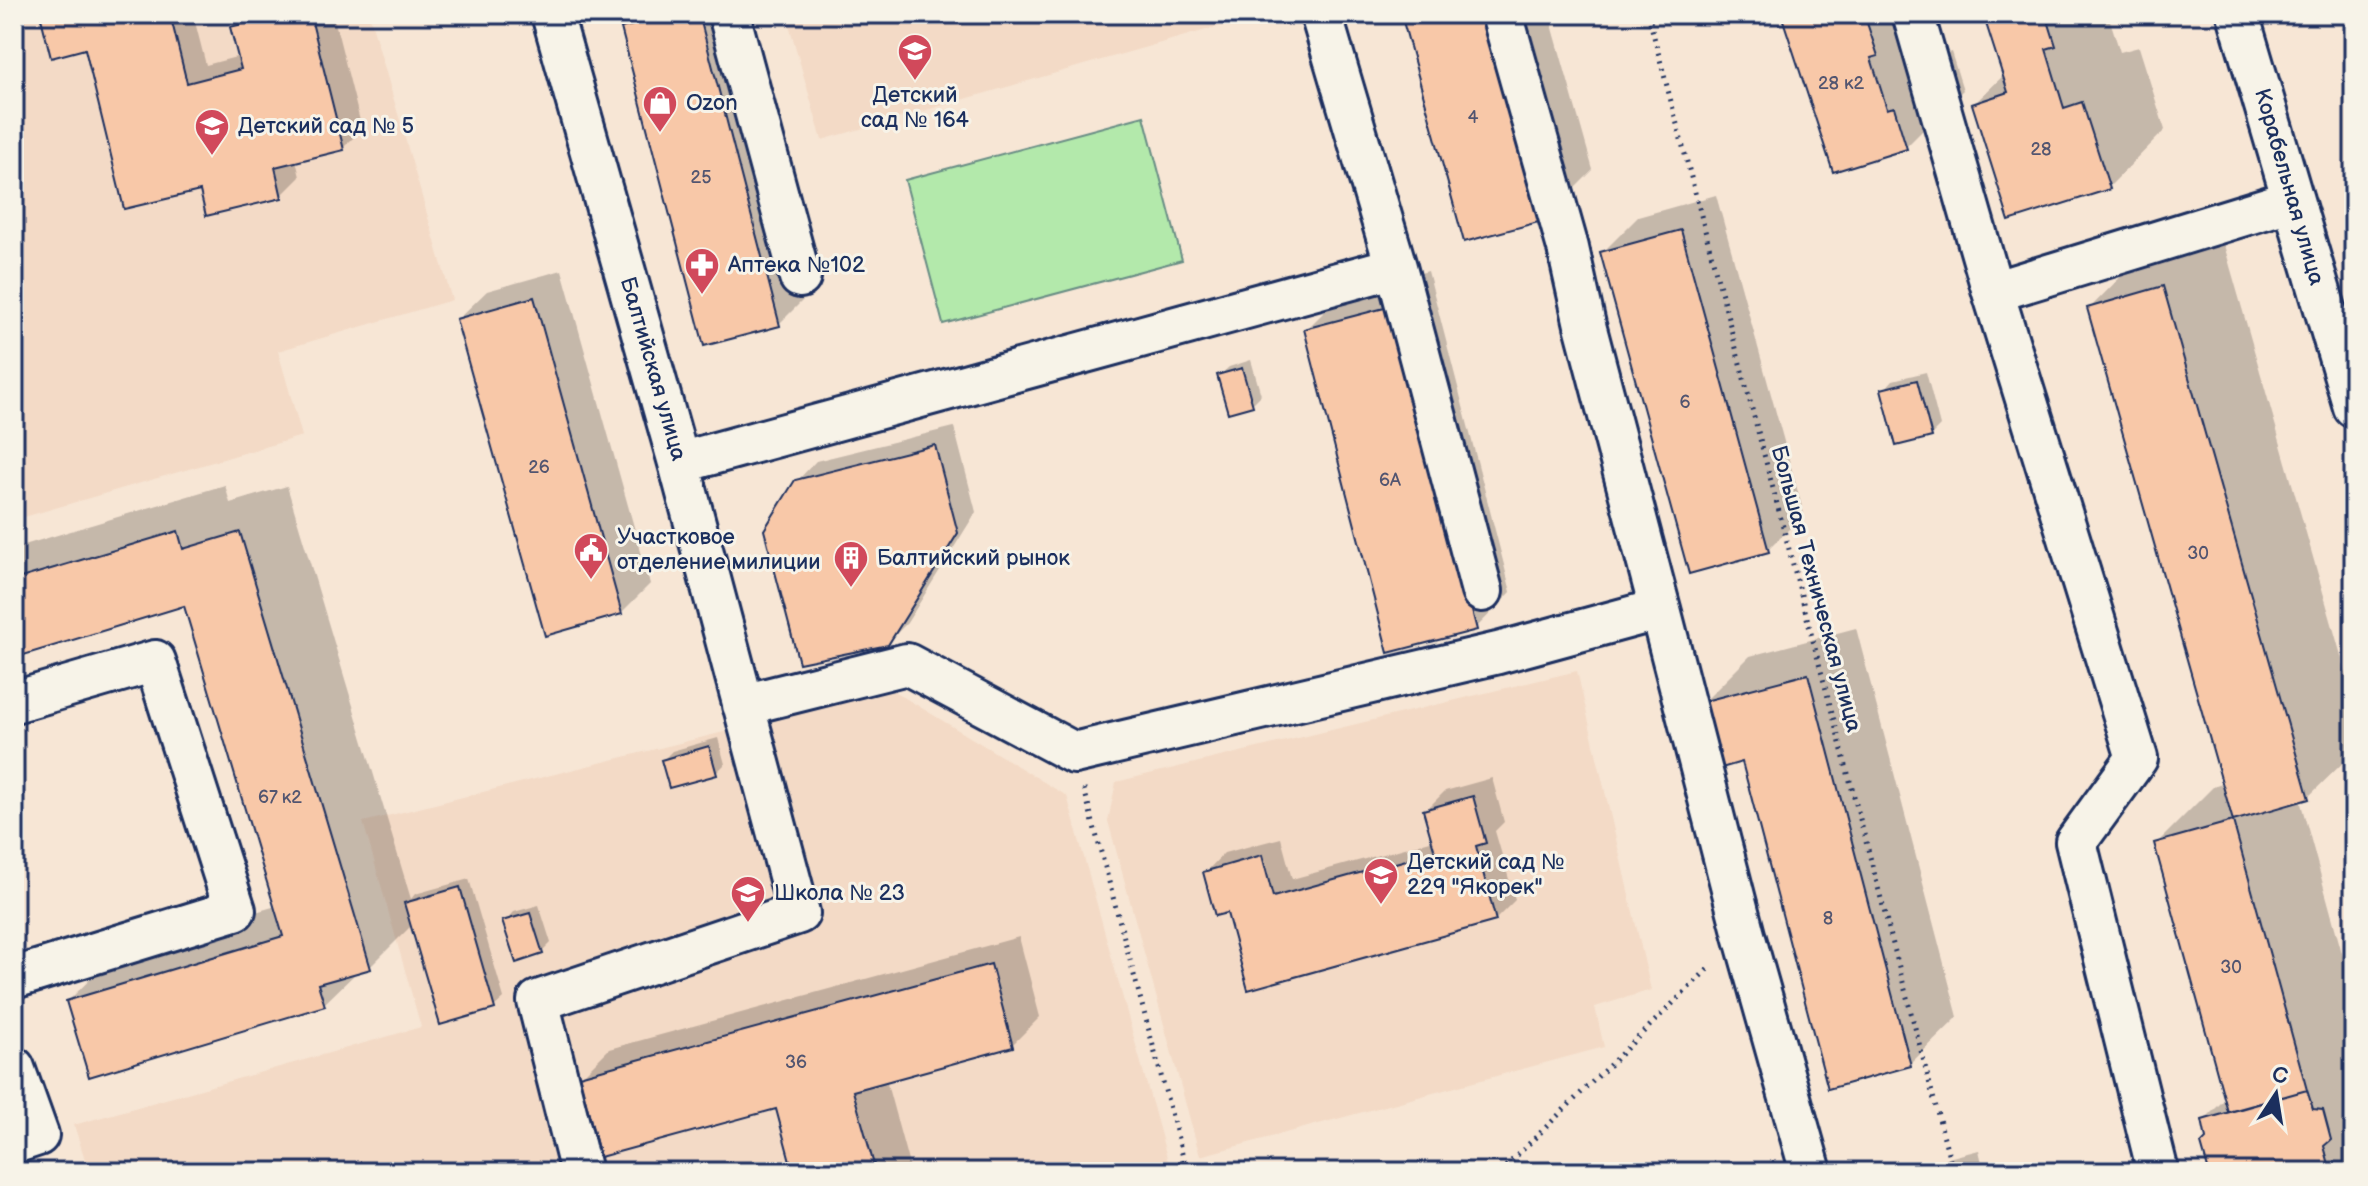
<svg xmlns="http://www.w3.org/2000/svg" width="2368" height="1186" viewBox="0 0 2368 1186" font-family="'Balsamiq Sans',sans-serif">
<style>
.built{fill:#f3dac6}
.green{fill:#b3e9ab;stroke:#678c84;stroke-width:2}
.shadow{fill:#0003}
.building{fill:#f8c8a8;stroke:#1b2f5e;stroke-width:2}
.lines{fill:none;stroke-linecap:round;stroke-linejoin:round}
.minor-casing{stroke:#1b2f5e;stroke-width:46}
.path{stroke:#1b2f5e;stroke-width:5;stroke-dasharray:2 6;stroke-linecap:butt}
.minor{stroke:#f7f3e8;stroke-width:40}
.labels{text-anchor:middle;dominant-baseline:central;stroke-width:6;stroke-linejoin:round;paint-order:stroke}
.number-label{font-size:18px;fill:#525570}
.poi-label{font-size:22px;fill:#1b2f5e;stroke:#f7f3e8;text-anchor:start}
.street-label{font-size:22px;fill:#1b2f5e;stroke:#f7f3e8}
</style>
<rect width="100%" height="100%" fill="#f7e6d5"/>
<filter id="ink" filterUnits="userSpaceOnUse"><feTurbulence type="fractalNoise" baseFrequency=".0125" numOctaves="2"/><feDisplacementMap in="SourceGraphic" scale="16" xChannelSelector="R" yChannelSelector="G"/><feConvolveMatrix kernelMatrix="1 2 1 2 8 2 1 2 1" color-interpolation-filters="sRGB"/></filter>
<g filter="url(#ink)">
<!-- built -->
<path class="built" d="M14 14H369L452 300 278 351 302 436 14 520Z
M786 14H1224L1227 24 822 140Z
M1577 671 1651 990 1595 1007 1604 1047 1200 1156 1108 821 1116 782Z
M892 690 1067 796 1171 1172H89L74 1125 421 1027 363 822Z"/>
<!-- green -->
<path class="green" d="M1144 116 1182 260 943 324 905 180Z"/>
<!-- shadow -->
<path class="shadow" d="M42 14H193L206 65 240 56 233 28 246 14H333L362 129 343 148 296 160 300 177 281 196 201 188 86 47Z
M639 14H744L815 288 779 324 624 29Z
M1403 14H1549L1593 170 1545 218Z
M1783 14H1931L1944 54 1951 52 1963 90 1906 147Z
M1986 14H2108L2120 52 2139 47 2165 130 2109 187 1974 104 2005 74Z
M1716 195 1804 514 1768 550 1602 253 1638 217Z
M2220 231 2354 701V752L2308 797 2300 800 2354 997V1172H2211L2208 1139 2204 1120 2226 1098 2156 844 2213 787 2225 783 2090 308 2146 251Z
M562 270 650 584 621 613 458 319 487 291Z
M1428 271 1511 592 1476 628 1306 330 1342 294Z
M1251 360 1261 395 1252 404 1219 376 1229 367Z
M1926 372 1940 426 1931 435 1884 390 1893 380Z
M954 427 976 512 907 623 887 643 797 481 816 461Z
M225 485 230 503 287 486 411 899 415 894 469 879 504 998 494 1007 412 925 370 967 358 971 324 1004 68 1001 116 954 276 906 186 604 14 655V548Z
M1856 628 1958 1017 1910 1064 1744 760 1703 703 1750 656Z
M718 738 725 764 716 773 663 760 672 751Z
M1492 778 1504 822 1495 831 1515 900 1495 920 1228 911 1205 873 1224 853 1281 838 1292 879 1434 840 1426 810 1445 791Z
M539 905 551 943 542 952 505 922 514 912Z
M1019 937 1040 1017 1012 1045 886 1080 911 1172H795L777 1107 581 1077 609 1049Z
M1979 1150 1984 1172H1894Z"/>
<!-- building -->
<path class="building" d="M40 14H170L187 83 241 69 230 27 283 14H310L344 150 275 167 282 198 206 216 200 191 124 209 85 49 51 58Z
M677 14H699L780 326 704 346 621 28Z
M1401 14H1489L1546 220 1464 242Z
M1781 14H1864L1878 56 1871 58 1887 109 1894 107 1907 149 1833 172Z
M1983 14H2046L2056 46 2046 49 2064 108 2082 102 2110 189 2009 221 1972 104 2008 92Z
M1681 230 1769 552 1689 574 1600 252Z
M2163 286 2309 799 2233 821 2087 308Z
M534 297 622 614 545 636 456 319Z
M1392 306 1477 630 1388 653 1304 329Z
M1242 368 1253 406 1228 413 1217 375Z
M1917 380 1932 437 1896 446 1881 389Z
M935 445 958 533 888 645 799 663 764 530 795 480Z
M178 531 183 549 240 532 371 969 318 984 325 1006 89 1077 66 1001 283 936 184 606 14 658V580Z
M1808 674 1911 1066 1828 1089 1742 762 1718 769 1701 702Z
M709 746 717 775 669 788 661 760Z
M1473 796 1486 843 1476 846 1496 921 1248 990 1227 913 1215 916 1203 872 1262 855 1273 897 1435 852 1423 810Z
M2233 821 2307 1090 2228 1112 2154 843Z
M460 887 495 1009 440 1025 404 903Z
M530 913 543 954 516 963 502 921Z
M991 964 1013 1047 853 1091 876 1172H793L776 1109 600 1157 579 1076Z
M2307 1090 2313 1109 2323 1110 2331 1140 2324 1146 2331 1172H2209L2201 1144 2206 1139 2202 1120Z"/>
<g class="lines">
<!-- minor casing -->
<g class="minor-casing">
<path id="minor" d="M552 14 679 463 799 913 538 1001 581 1172
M729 14 800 277
M1321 14 1396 267 1482 591
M1913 14 1993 292 2137 758 2076 842 2158 1172
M2238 14 2354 407
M1993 292 2293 200
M679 463 1396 267
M1660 609 1744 935 1811 1172
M14 702 155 661 235 910 14 978
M743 705 907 664 1074 753 1498 653 1660 609 1585 325 1568 248 1502 14
M14 1068 38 1135 14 1143"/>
</g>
<!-- path -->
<path class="path" d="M1648 14 1953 1172
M1084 789 1187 1172
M1500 1172 1711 966"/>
<!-- minor -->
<use href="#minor" class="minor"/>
</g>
</g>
<!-- icons -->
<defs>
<g id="school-pin" transform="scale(1.8)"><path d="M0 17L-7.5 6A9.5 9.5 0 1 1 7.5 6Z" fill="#d1495b" stroke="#f7f3e8"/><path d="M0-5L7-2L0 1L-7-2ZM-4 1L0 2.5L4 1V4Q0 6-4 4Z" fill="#fff"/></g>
<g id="shop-pin" transform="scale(1.8)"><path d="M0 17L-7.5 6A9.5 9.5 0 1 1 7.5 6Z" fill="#d1495b" stroke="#f7f3e8"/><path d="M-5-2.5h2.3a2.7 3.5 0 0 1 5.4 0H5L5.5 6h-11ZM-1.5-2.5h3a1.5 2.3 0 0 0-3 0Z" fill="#fff"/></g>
<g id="pharmacy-pin" transform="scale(1.8)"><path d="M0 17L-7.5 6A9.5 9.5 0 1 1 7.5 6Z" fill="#d1495b" stroke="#f7f3e8"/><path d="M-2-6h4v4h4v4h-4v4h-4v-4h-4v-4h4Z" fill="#fff"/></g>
<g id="civic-pin" transform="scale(1.8)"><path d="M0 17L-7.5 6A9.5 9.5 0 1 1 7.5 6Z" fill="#d1495b" stroke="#f7f3e8"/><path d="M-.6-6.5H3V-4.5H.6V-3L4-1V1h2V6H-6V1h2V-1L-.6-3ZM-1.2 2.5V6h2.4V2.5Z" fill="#fff"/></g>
<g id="building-pin" transform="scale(1.8)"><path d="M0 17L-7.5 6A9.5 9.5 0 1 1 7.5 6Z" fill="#d1495b" stroke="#f7f3e8"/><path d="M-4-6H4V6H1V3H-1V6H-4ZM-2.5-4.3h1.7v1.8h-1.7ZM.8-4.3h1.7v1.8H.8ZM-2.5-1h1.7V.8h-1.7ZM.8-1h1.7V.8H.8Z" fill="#fff"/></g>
</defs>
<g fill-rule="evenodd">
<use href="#school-pin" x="915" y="51"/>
<use href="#shop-pin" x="660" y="103"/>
<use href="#school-pin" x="212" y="126"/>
<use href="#pharmacy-pin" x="702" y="265"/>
<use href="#civic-pin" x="591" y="550"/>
<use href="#building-pin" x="851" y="558"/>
<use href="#school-pin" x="1381" y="875"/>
<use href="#school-pin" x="748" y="893"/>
</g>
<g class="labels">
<!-- number labels -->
<g class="number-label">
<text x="1841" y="83">28 к2</text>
<text x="1473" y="117">4</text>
<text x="2041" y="149">28</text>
<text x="701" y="177">25</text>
<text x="1685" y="402">6</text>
<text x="539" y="467">26</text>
<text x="1390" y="480">6А</text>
<text x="2198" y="553">30</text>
<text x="280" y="797">67 к2</text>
<text x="1828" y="918">8</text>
<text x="2231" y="967">30</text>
<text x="796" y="1062">36</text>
</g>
<!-- poi labels -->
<g class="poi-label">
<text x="915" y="95" text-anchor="middle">Детский<tspan x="915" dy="25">сад № 164</tspan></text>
<text x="686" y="103">Ozon</text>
<text x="238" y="126">Детский сад № 5</text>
<text x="728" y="265">Аптека №102</text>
<text x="617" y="537">Участковое<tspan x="617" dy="25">отделение милиции</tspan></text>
<text x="877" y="558">Балтийский рынок</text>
<text x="1407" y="862">Детский сад №<tspan x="1407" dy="25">229 "Якорек"</tspan></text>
<text x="774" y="893">Школа № 23</text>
</g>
<!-- street labels -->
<g class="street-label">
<text transform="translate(2289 187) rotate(74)">Корабельная улица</text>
<text transform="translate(653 369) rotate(74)">Балтийская улица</text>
<text transform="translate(1816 589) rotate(75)">Большая Техническая улица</text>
</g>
</g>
<!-- margin -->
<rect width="2368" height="1186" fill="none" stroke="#f7f3e8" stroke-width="48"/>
<rect x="24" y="24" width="2320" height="1138" fill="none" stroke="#1b2f5e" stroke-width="3" filter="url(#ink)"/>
<!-- north arrow -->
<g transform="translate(2276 1094) rotate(12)" stroke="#f7f3e8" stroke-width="6" paint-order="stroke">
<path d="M0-6L14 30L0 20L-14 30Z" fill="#1b2f5e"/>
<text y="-12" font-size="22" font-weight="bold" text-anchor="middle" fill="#1b2f5e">С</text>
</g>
</svg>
